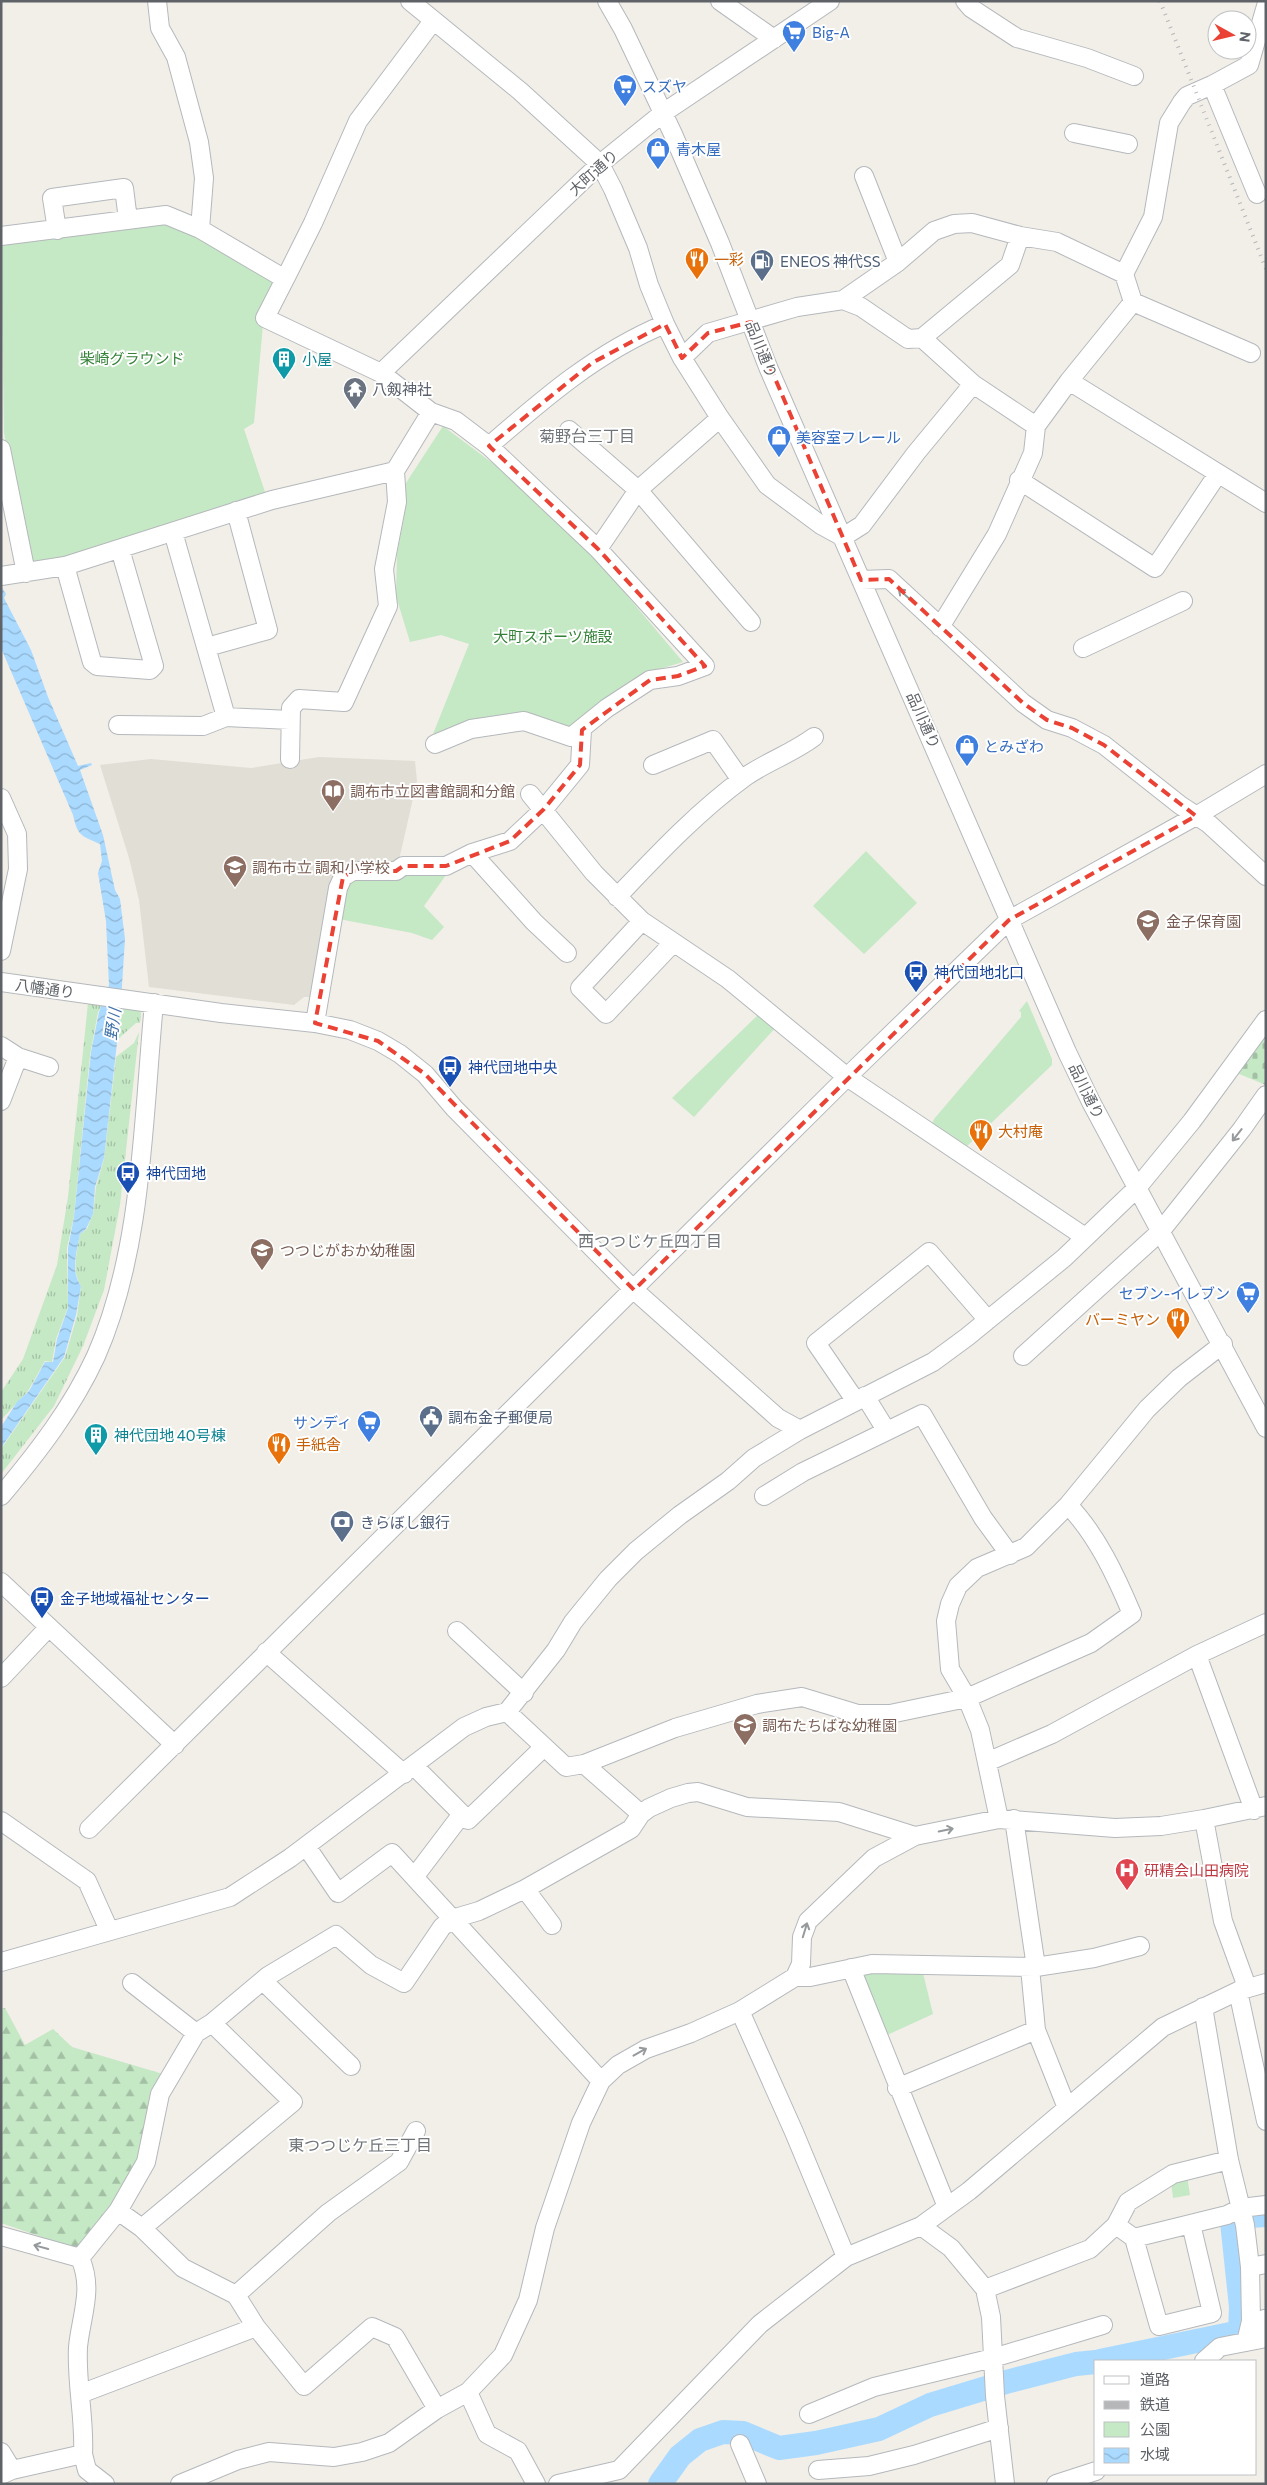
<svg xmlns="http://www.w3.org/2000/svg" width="1267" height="2485" viewBox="0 0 1267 2485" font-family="Commissioner,'Noto Sans JP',sans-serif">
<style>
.education{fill:#e1ded6}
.grass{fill:url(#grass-tufts)}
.forest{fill:url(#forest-firs)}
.cemetery{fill:url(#cemetery-stones)}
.green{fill:#c5e8c5}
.water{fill:url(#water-waves)}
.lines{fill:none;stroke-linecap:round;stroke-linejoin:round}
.river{stroke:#aadaff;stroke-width:24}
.minor-casing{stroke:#b5b8bc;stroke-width:20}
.minor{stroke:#fff;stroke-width:18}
.rail{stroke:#b6b7b8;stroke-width:4;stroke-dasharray:1 6;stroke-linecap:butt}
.oneway{stroke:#979a9d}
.marked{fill:none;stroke:#ea4335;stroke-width:4;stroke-dasharray:10 6;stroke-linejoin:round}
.labels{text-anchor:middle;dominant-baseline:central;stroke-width:4;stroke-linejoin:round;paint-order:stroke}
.shop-label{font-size:15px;fill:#366cbe;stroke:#fff;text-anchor:start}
.street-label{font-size:15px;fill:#5f6368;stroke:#fff}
.food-label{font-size:15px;fill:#c56008;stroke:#fff;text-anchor:start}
.service-label{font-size:15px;fill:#4e5e75;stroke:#fff;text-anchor:start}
.park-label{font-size:15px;fill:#348238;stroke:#fff}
.culture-label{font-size:15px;fill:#0d838f;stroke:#fff;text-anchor:start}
.worship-label{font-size:15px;fill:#5b616d;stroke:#fff;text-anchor:start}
.education-label{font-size:15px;fill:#785e54;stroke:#fff;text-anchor:start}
.transit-label{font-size:15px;fill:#164399;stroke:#fff;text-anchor:start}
.health-label{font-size:15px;fill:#be3a42;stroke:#fff;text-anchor:start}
.neighbourhood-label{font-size:16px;fill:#70757a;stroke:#fff}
.water-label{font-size:16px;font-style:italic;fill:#4174aa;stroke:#fff}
</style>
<defs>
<pattern id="grass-tufts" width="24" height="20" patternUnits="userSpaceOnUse" patternTransform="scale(1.25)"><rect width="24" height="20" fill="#c5e8c5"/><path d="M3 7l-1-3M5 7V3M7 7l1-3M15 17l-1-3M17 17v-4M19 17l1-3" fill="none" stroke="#a3c0a4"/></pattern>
<pattern id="forest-firs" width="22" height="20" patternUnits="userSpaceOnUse" patternTransform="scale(1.25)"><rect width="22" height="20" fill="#c5e8c5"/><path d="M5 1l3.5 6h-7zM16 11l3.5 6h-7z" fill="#a3c0a4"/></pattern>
<pattern id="cemetery-stones" width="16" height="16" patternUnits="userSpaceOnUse" patternTransform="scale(1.25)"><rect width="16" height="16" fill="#c5e8c5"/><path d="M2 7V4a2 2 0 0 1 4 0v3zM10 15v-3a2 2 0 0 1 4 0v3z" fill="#a3c0a4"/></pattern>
<pattern id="water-waves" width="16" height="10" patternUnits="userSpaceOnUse" patternTransform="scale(1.25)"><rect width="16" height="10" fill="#aadaff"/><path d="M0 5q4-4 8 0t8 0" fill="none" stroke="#8eb4d2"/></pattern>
</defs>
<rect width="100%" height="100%" fill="#f1efe8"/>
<!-- education -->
<path class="education" d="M319 757 415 761 417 781 399 860 392 867 353 865 313 997H304L294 1005 149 987 139 900 129 858 100 765 151 759 251 768Z"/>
<!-- grass -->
<path class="grass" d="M88 1003 102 1005 98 1012 90 1055 74 1216 67 1248 68 1307 56 1339 52 1362 45 1361 28 1391 1 1420V1392L23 1359 57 1265 68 1197Z
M122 1008 139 1010 141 1013 140 1023H136L118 1039Z
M139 1032 120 1205 104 1290 83 1346 54 1406 1 1474V1449L65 1357 77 1316 81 1286C71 1270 77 1252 80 1234L87 1229 93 1214 96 1187 104 1159 116 1057 134 1043Z"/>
<!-- forest -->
<path class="forest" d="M5 2008 25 2045 53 2029 72 2047 163 2074 151 2090 139 2159 110 2208 77 2249 1 2223V2009Z"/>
<!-- cemetery -->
<path class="cemetery" d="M1266 1031V1085L1232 1071Z"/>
<!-- green -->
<path class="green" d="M160 223 196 234 275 280 263 325 254 423 244 429 266 495 37 566 28 562 4 433 1 242Z
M443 426 507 474 581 541 683 662 646 673 568 729 473 721 433 734 469 644 441 635 410 642 396 596 397 554 404 518V486Z
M866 851 917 903 864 954 813 906Z
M380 875H446L424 906 444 927 432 940 412 933 339 919 347 883 357 877Z
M1027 1001 1052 1059V1065L964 1149 932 1124 934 1119 1021 1017V1012L1019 1011Z
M760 1013 777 1026 694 1117 672 1098Z
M922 1969 933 2014 885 2036 861 1970Z
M1187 2176 1190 2195 1173 2198 1171 2181Z"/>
<!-- water -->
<path class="water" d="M1 586 6 594 4 598 31 650 48 697 78 766 91 763 92 765 80 770 103 835 115 890 120 899 125 939 120 1016 104 1158 95 1187 93 1214 86 1229 80 1234C77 1251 70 1271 81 1286L76 1315 64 1357 1 1448V1427L17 1402 29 1391 45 1362H53L57 1339 68 1308V1248L74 1217 91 1052 99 1012 109 985 106 921 98 873 102 861 100 844C80 835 78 836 73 815L1 648Z"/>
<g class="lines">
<!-- river -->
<path class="river" d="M1100 2361 1240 2332 1241 2307 1232 2222 1234 2217 1266 2215
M660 2484 680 2456 700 2440 723 2432 743 2433 779 2448 816 2443 879 2429 930 2405 1006 2382 1076 2364 1096 2362"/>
<!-- minor casing -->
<g class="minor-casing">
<path id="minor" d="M157 1 160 28 176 57 199 142 204 178 200 229
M410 1 520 91 600 164 613 189 638 248 649 285 665 324 682 358 720 418 767 485 821 525 843 537 862 525 916 453 973 384
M607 1 623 29 673 134 720 243 768 367 1067 1052 1091 1102 1266 1428
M720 1 774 39
M965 1 971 8 1017 38 1087 58 1134 76
M1212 85 1257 194
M1074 133 1128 144
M864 176 898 262
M57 230 52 198 124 188 128 220
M1 236 166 215 200 229 285 279 265 318 381 373 431 412 456 421 489 446 598 549 705 666 678 676 650 680 607 708 571 737 524 721 471 729 435 744
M285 279 313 223 358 121 433 21
M843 300 861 307 908 339 922 338 1010 265 1020 236
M1133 302 1069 381 1266 503
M922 338 973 384 1036 426 1069 381
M1251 353 1133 302 1124 274 1153 217 1169 123 1182 102 1187 96 1212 85 1249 65 1266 6
M682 358 708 333 797 307 843 300 898 262 934 231 954 224 972 223 1020 236 1057 242 1124 274
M381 373 600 164 663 113 830 1
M569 430 638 490 751 622
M489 446C543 399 597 352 665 324
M1 449 26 573
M1019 480 1155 568 1217 475
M173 532 226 717
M598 549 638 490 720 418
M65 566 92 662 97 666 150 670 154 666 120 549
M1 576 65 566 272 500 395 471
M861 580 889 579 1023 703 1047 720 1072 728 1104 745 1180 805 1209 824 1266 876
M940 627 997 534 1033 453 1036 426
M207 647 268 630 236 511
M1083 648 1183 601
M118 725 203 726 226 717 290 720
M290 759 291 708 299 699 344 702 388 606 384 569 397 502 395 471 431 412
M653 765 713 740 741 780
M530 794 594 873 642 921 728 979 847 1077 1085 1237
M1 798 17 834 18 869 1 951
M472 853 534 922 567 953
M617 897C657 855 697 812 745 777 766 762 791 754 814 737
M642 921 580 988 606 1014 673 943
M1 982 221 1013 315 1023 350 1030 378 1041 400 1054 425 1074 454 1108 634 1290 778 1418 800 1430
M315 1023 338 888 343 877 353 871H396L403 866H446L472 853 510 841 544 809 580 765 582 730
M1 1046 18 1057 49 1067
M1 1101 18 1057
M1023 1356 1160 1232 1242 1129 1266 1095
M865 1396 886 1430
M855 1400 816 1343 929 1252 988 1320
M1 1496C38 1452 72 1408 96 1356 143 1250 143 1118 154 1003
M764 1496 803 1472 922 1414 983 1518 1010 1555
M1 1582 175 1745
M457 1631 524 1693
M266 1652 404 1774
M1197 1655 1254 1810
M1 1678 49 1627
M507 1712 566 1767 584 1764 675 1728 757 1704 802 1697 858 1714H890L967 1698 1091 1643 1132 1614C1116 1576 1097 1535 1068 1505
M987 1762 1052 1734 1197 1655 1266 1623
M584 1764 641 1814
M414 1766 468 1820 543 1748
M999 1819 980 1730 967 1698 950 1669 946 1621 950 1604 958 1586 977 1568 1026 1547 1068 1505 1147 1409 1179 1378 1223 1344
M1014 1819 1036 1967
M1204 1819 1223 1921 1247 1987
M1 1821 87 1881 109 1930
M89 1829 847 1077 1009 920 1196 816 1266 774
M306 1846 338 1893 392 1853 601 2081
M415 1876 462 1814
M525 1889 552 1925
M1 1962 230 1897 290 1858 464 1727 486 1717 507 1712 556 1650 573 1622 608 1579 636 1551 680 1515 728 1481 754 1458 800 1430 933 1362 967 1337 1064 1258 1137 1188 1192 1121 1266 1020
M851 1968 947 2207
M1030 1968 1036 2030 1067 2108
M795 1977 801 1964 802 1937 808 1921 874 1858 915 1836 999 1819 1115 1828 1161 1826 1204 1819 1266 1806
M263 1981 351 2066
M1238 1991 1266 2121
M1203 2007 1229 2160 1245 2225 1250 2267 1251 2321 1246 2342
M740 2011 794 2132 846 2257
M196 2033 212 2023 268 1976 336 1935 371 1965 404 1983 442 1927 452 1919 479 1911 525 1889 631 1829 641 1814 649 1808 671 1798 688 1793 698 1792 747 1807 839 1812 915 1836
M897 2088 1036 2030
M118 2211 142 2228 183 2268 236 2295 256 2327 304 2386 372 2327 395 2337 437 2409
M1116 2225 1134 2238 1159 2326 1212 2313 1191 2224
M921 2226 951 2248 985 2289 991 2317 995 2396 1005 2484
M142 2228 293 2102 212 2023
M1 2236 80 2258
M1134 2238 1227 2215 1241 2208 1266 2205
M80 2258 118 2211 146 2162 160 2094 196 2033 132 1983
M1250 2267 1266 2264
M985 2289 1090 2249 1116 2225 1128 2202 1173 2174 1229 2160
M236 2295 328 2213 399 2162 416 2131
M1264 2319 1266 2328
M1204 2361 1220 2347 1266 2338
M468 2392 487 2434 518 2451 536 2484
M80 2394 256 2327
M809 2414 874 2387 993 2358 1103 2325
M740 2444 757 2484
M1 2452 12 2470
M83 2454 87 2470 105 2484
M818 2470 869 2466 914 2455 999 2428
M1 2475 12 2470 83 2454C85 2419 76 2383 78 2347 81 2316 94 2289 80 2258
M180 2484 238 2460 269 2452 334 2457 362 2452 389 2443 437 2409 468 2392 503 2355 528 2300 545 2228 581 2123 601 2081 618 2065 646 2049 691 2033 740 2011 795 1977H810L872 1964 1036 1967 1094 1958 1140 1946
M558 2484 619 2470 760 2324 846 2257 921 2226 969 2191 1163 2027 1238 1991 1266 1983
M1056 2484 1096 2471"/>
</g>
<!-- minor -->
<use href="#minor" class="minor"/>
<!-- rail -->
<path class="rail" d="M1160 1 1266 269"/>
</g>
<!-- one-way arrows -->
<defs><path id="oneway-shaft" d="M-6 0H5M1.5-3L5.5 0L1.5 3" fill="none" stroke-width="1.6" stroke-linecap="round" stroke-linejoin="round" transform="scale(1.25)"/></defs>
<g class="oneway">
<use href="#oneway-shaft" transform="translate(904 594) rotate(-138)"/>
<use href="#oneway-shaft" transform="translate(1237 1135) rotate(128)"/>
<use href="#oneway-shaft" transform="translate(946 1830) rotate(-12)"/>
<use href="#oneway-shaft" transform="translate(805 1930) rotate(-73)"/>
<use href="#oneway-shaft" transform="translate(640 2052) rotate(-29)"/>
<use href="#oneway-shaft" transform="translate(41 2247) rotate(-165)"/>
</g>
<!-- marked area -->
<path class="marked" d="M751 322 861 580 889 579 1023 703 1047 720 1072 728 1104 745 1196 816 1009 920 634 1290 425 1074 378 1041 315 1023 343 877 353 871H396L403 866H446L510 841 544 809 580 765 582 730 650 680 678 676 705 666 598 549 489 446 592 363 665 324 682 358 708 333Z"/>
<!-- icons -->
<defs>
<g id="supermarket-pin" transform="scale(1.25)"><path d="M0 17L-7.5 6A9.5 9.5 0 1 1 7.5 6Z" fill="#3f7fe0" stroke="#fff"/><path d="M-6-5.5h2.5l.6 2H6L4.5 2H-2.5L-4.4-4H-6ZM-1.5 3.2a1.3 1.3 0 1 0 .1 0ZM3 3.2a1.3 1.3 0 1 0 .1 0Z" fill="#fff"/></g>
<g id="shop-pin" transform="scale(1.25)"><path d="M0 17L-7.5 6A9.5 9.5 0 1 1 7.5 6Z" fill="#3f7fe0" stroke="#fff"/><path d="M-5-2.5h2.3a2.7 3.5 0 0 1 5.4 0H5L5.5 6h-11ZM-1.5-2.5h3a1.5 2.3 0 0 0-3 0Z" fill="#fff"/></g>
<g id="restaurant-pin" transform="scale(1.25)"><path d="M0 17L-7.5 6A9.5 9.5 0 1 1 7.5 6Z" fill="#e8710a" stroke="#fff"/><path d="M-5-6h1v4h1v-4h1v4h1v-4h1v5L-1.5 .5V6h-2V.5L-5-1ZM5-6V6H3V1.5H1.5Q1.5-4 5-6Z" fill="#fff"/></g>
<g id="fuel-pin" transform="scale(1.25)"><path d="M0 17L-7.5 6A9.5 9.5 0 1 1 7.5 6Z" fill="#5c6f8a" stroke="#fff"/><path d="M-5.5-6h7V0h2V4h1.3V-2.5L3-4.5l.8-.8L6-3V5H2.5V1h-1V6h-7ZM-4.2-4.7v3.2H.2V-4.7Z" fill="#fff"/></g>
<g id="building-pin" transform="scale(1.25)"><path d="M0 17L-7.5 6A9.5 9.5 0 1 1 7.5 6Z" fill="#0f9aa8" stroke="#fff"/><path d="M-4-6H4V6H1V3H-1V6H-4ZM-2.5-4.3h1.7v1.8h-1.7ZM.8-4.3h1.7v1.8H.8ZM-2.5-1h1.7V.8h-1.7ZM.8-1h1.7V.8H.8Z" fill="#fff"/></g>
<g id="temple-pin" transform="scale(1.25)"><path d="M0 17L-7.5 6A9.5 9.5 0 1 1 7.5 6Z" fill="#6b7280" stroke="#fff"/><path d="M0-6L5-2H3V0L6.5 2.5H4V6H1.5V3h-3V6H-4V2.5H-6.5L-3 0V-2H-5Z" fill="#fff"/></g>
<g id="library-pin" transform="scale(1.25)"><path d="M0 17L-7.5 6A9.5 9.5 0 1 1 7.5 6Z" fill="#8d6e63" stroke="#fff"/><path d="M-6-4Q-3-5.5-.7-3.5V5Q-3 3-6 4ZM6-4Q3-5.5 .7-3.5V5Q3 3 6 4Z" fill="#fff"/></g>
<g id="school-pin" transform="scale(1.25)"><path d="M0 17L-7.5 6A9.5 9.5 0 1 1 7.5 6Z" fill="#8d6e63" stroke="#fff"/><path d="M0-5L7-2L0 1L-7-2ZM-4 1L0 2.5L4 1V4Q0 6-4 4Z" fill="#fff"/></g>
<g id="bus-pin" transform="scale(1.25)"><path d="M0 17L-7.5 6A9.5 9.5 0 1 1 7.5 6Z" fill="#1a4fb4" stroke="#fff"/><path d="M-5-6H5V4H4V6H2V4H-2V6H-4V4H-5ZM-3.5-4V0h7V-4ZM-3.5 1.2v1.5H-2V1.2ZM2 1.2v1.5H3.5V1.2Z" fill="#fff"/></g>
<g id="civic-pin" transform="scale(1.25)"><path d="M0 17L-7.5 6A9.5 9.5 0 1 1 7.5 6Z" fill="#5c6f8a" stroke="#fff"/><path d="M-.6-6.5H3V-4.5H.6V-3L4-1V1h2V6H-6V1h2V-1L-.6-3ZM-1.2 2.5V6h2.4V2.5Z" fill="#fff"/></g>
<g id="bank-pin" transform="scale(1.25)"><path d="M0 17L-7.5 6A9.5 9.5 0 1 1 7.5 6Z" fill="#5c6f8a" stroke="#fff"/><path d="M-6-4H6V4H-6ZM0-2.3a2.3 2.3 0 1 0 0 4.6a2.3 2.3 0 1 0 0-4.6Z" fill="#fff"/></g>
<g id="hospital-pin" transform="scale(1.25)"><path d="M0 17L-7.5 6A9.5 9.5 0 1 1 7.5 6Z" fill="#e0444e" stroke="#fff"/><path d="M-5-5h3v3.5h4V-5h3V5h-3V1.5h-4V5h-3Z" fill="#fff"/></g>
</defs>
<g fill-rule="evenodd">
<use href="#supermarket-pin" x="794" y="32"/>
<use href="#supermarket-pin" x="625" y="86"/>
<use href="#shop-pin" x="658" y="149"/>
<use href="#restaurant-pin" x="697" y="259"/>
<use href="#fuel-pin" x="762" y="261"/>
<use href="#building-pin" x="284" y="359"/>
<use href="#temple-pin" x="355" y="389"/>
<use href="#shop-pin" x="779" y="437"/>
<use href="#shop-pin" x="967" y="746"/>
<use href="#library-pin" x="333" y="791"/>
<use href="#school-pin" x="235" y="867"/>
<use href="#school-pin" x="1148" y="921"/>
<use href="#bus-pin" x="916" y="972"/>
<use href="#bus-pin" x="450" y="1067"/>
<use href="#restaurant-pin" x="981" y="1131"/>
<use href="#bus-pin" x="128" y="1173"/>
<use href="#school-pin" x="262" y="1250"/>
<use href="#supermarket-pin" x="1248" y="1293"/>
<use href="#restaurant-pin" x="1178" y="1319"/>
<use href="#civic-pin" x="431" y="1417"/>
<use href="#supermarket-pin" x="369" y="1422"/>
<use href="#building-pin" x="96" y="1435"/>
<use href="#restaurant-pin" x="279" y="1444"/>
<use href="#bank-pin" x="342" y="1522"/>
<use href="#bus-pin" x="42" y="1598"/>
<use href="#school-pin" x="745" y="1725"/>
<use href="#hospital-pin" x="1127" y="1870"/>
</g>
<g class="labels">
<!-- shop labels -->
<g class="shop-label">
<text x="812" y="32">Big-A</text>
<text x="642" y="86">スズヤ</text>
<text x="676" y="149">青木屋</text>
<text x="796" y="437">美容室フレール</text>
<text x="984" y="746">とみざわ</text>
<text x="1230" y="1293" text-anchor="end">セブン-イレブン</text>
<text x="352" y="1422" text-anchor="end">サンディ</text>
</g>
<!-- street labels -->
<g class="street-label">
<text transform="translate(593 172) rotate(-42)">大町通り</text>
<text transform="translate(762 349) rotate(68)">品川通り</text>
<text transform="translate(924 720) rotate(66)">品川通り</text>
<text transform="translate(45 988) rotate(8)">八幡通り</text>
<text transform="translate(1087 1091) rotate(64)">品川通り</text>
</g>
<!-- food labels -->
<g class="food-label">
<text x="714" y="259">一彩</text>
<text x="998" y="1131">大村庵</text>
<text x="1160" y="1319" text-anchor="end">バーミヤン</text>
<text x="296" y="1444">手紙舎</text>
</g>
<!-- service labels -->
<g class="service-label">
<text x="780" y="261">ENEOS 神代SS</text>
<text x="448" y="1417">調布金子郵便局</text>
<text x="360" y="1522">きらぼし銀行</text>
</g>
<!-- park labels -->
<g class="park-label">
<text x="132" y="358">柴崎グラウンド</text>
<text x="553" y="636">大町スポーツ施設</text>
</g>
<!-- culture labels -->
<g class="culture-label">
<text x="302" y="359">小屋</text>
<text x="114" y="1435">神代団地 40号棟</text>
</g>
<!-- worship labels -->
<g class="worship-label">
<text x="372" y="389">八剱神社</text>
</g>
<!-- education labels -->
<g class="education-label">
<text x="350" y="791">調布市立図書館調和分館</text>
<text x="252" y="867">調布市立 調和小学校</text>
<text x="1166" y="921">金子保育園</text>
<text x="280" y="1250">つつじがおか幼稚園</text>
<text x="762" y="1725">調布たちばな幼稚園</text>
</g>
<!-- transit labels -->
<g class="transit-label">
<text x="934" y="972">神代団地北口</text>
<text x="468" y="1067">神代団地中央</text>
<text x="146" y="1173">神代団地</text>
<text x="60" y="1598">金子地域福祉センター</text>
</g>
<!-- health labels -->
<g class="health-label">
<text x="1144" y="1870">研精会山田病院</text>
</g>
<!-- neighbourhood labels -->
<g class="neighbourhood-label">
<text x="587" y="435">菊野台三丁目</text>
<text x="650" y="1240">西つつじケ丘四丁目</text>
<text x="360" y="2144">東つつじケ丘三丁目</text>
</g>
<!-- water labels -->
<g class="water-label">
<text transform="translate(112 1024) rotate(-82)">野川</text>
</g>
</g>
<!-- border -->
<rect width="1267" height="2485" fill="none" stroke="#5f6368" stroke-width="5"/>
<!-- legend -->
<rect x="1094" y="2360" width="162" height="115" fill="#ffffff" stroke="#bfc1c3"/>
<rect x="1104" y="2376" width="25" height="8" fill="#ffffff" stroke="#bfc1c3"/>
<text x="1140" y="2385" font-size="15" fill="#5f6368">道路</text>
<rect x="1104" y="2401" width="25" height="8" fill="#b6b7b8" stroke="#bfc1c3"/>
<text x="1140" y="2410" font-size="15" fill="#5f6368">鉄道</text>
<rect x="1104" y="2422" width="25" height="15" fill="#c5e8c5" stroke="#bfc1c3"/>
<text x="1140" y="2435" font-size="15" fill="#5f6368">公園</text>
<rect x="1104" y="2448" width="25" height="15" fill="url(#water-waves)" stroke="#bfc1c3"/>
<text x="1140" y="2460" font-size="15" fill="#5f6368">水域</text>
<!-- north arrow -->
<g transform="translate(1232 35) rotate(98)"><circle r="24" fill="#ffffff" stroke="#bfc1c3"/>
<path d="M0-4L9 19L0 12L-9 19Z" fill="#ea4335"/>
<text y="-8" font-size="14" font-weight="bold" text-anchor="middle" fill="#5f6368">N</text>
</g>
</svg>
